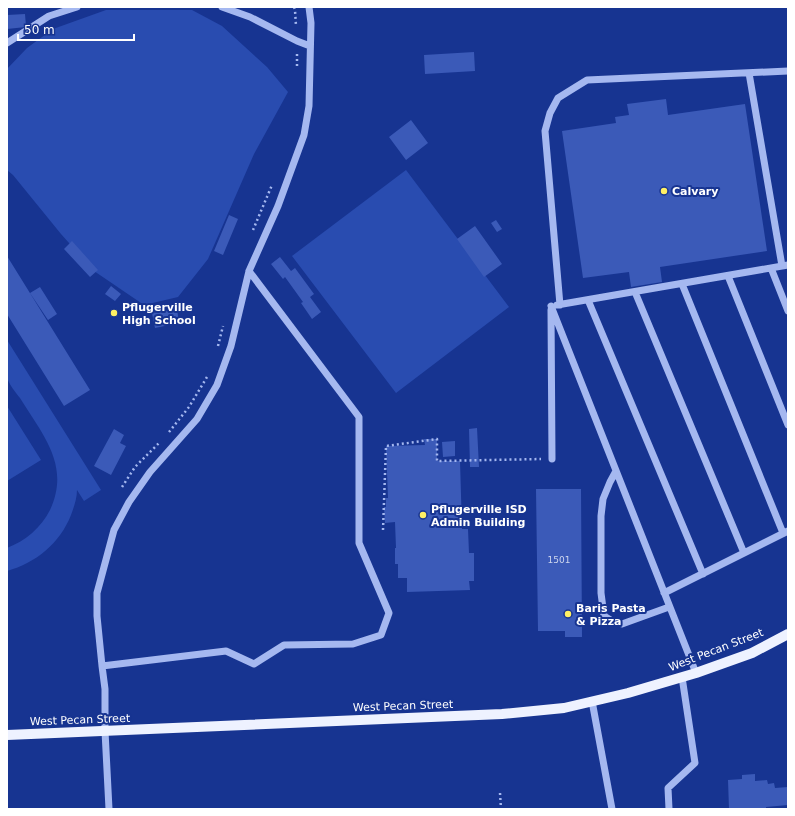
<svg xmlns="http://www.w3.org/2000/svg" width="795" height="816" viewBox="0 0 795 816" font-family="'DejaVu Sans',sans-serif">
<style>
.green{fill:#294cb0}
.building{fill:#3b5ab8}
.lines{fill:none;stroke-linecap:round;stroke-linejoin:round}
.path{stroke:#a5b8f0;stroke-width:2.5;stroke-dasharray:2 3;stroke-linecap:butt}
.minor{stroke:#a5b8f0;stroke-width:7}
.major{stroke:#eef2ff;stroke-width:10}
.poi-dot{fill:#fff064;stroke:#173491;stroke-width:1.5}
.labels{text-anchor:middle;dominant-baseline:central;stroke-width:4;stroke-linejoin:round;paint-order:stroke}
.number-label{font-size:9px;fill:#ced6ed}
.poi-label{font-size:11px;font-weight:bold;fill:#fff;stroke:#173491;text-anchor:start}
.street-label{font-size:11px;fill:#fff;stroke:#173491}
</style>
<rect width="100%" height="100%" fill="#173491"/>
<!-- green -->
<path class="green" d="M106 10H192L222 26 267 67 288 92 254 154 208 259 178 297 144 305 94 271 61 234 13 175 7 170V69L27 48 53 29Z
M406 170 509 307 396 393 292 256Z
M7 340 101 490 84 501 77 490C77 498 74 507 71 515 60 543 36 563 7 571V548C25 541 41 528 50 510 71 465 42 434 20 398 16 393 8 383 7 377 6 373 7 369 7 365 7 357 7 348 7 340Z
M7 406 41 460 7 481Z"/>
<!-- building -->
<path class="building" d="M25 14 26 27 7 29V15Z
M474 52 475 71 425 74 424 55Z
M666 99 668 115 745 104 767 251 660 267 662 282 631 287 629 272 583 278 562 131 616 123 615 117 629 115 627 104Z
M411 120 428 143 406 160 389 137Z
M229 215 238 219 223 255 214 251Z
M496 220 502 229 497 232 491 223Z
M475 226 502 264 484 277 457 239Z
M72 241 98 270 90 277 64 249Z
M7 256 90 390 64 406 7 314Z
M280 257 291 271 295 268 314 294 310 297 321 312 312 319 301 303 303 302 285 277 283 279 271 264Z
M111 286 121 294 115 301 105 294Z
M40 287 57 314 48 320 30 293Z
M177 309 179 323 155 328 152 313Z
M477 428 479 467H470L469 429Z
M114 429 124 435 120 443 126 446 111 475 94 466Z
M424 439H437V461H460L462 529H468L469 553H474V581H469L470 590 407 592V578H398V564H395V548H396L395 522 385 523 384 507H386V498H388L386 446 425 445Z
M455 441V456L443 457 442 442Z
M536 489H581L582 637H565V631H538Z
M755 774V781L767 780 768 784 774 783 775 788 788 787V805L766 807V809H729L728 780 742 779V775Z"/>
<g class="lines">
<!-- path -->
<path class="path" d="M294 7 295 10 296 26
M297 54V66
M253 230 272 185
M218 346 223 326
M169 432 189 407 207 377
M122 487 135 467 159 443
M383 530 386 446 437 439V461L541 459
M500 793 501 809"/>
<!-- minor -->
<path class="minor" d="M222 7 250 17 297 41 310 46
M7 43 49 16 77 7
M749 73 782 266
M771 268 788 311
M728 276 788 425
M682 284 783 533
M635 292 744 553
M588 300 703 574
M557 305 788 265
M560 305 545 131 550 113 558 98 587 80 788 71
M551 306 696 673
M551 310 552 459
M616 471 610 482 603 499 601 516V593L604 616 612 621 622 624 669 607
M664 593 788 531
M102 666 226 651 254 664 284 645 353 644 381 635 389 613 359 543V417L249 271
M592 701 612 809
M109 809 105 731V689L102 666 97 616V593L114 530 129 502 150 472 197 419 217 385 231 346 249 271 278 206 304 135 309 106 311 23 309 7
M669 809 668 788 695 763 682 677"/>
<!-- major -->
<path class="major" d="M7 735 502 714 564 708 628 693 696 673 752 653 788 634"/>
</g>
<!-- markers -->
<g class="poi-dot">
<circle cx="664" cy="191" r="4"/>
<circle cx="114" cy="313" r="4"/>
<circle cx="423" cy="515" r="4"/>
<circle cx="568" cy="614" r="4"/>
</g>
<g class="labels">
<!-- number labels -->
<g class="number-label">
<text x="559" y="560">1501</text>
</g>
<!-- poi labels -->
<g class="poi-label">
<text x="672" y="191">Calvary</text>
<text x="122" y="307">Pflugerville<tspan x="122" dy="13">High School</tspan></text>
<text x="431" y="509">Pflugerville ISD<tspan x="431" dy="13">Admin Building</tspan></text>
<text x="576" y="608">Baris Pasta<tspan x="576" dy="13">&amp; Pizza</tspan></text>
</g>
<!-- street labels -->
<g class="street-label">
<text transform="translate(716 650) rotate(-21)">West Pecan Street</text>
<text transform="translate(403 706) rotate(-2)">West Pecan Street</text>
<text transform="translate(80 720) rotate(-2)">West Pecan Street</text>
</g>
</g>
<!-- border -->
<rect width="795" height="816" fill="none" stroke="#ffffff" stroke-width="16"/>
<!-- scale -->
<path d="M18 34v6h116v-6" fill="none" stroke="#ffffff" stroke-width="2"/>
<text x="24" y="34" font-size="12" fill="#ffffff" stroke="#173491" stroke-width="3" paint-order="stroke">50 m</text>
</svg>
